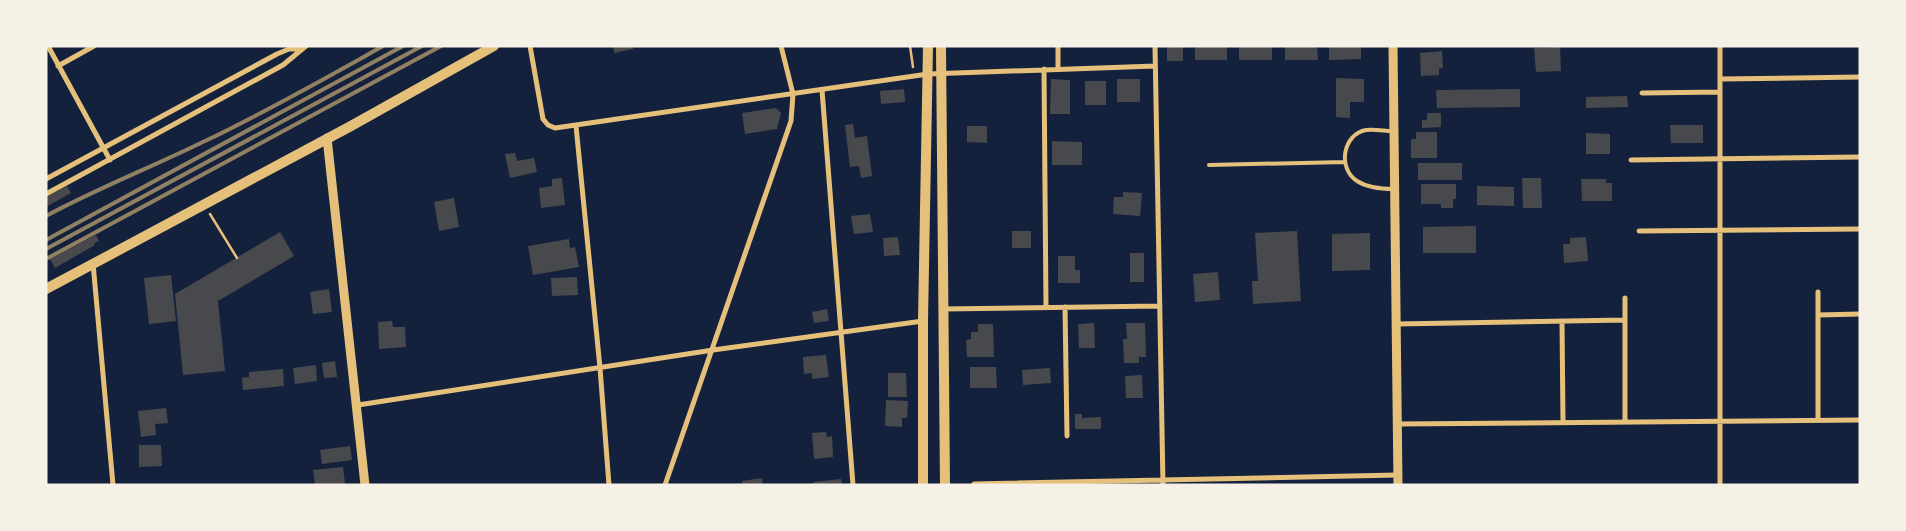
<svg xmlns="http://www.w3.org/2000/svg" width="1906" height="531" viewBox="0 0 1906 531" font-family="'DM Sans',sans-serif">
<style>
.building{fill:#48494c}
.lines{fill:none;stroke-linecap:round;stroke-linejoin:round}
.path{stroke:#e5c07b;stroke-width:2.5}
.service{stroke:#e5c07b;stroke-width:4}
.minor{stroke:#e5c07b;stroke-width:5}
.tertiary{stroke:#e5c07b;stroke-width:9}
.secondary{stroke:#e5c07b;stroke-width:10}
.rail{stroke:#918062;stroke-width:4}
</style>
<rect width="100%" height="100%" fill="#14213d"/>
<!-- building -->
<path class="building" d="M613 46H633V49L614 53Z
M1195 46H1227V60H1195Z
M1239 46H1272V60H1239Z
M1285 46H1317L1318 60H1285Z
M1329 46H1361V59L1329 60Z
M1167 47H1183V61H1167Z
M1560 47 1561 71 1536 72 1534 48Z
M1442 51 1443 68H1439V75L1421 76 1420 53Z
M1336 78 1364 79V102H1350V118L1336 117Z
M1051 79 1070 80V114H1050Z
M1117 79H1140V102H1117Z
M1085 81H1106V105H1085Z
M904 89 905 102 881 104 880 91Z
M1520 89V107L1437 108 1436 90Z
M1627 96 1628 107 1586 108V97Z
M776 108 781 113 777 129 745 134 742 113Z
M1427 113H1441V127L1422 128V120H1427Z
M853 124 855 138 867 136 872 176 861 178 859 166 850 167 845 125Z
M1670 125H1703V143H1671Z
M967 126H987V143L967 142Z
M1416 132H1437V158H1411V139H1416Z
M1586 133 1610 134V154H1586Z
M1052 141 1082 142V165H1052Z
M515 153 517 161 534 158 537 172 510 178 505 154Z
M1418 163H1462V180H1418Z
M562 178 565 205 541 208 539 188 552 186V179Z
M1522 178H1541L1542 208H1523Z
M1581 179H1606V183H1612V201H1582Z
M1421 184H1456V199H1453V208H1441V204H1421Z
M67 186 71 193 46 207V197Z
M1477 186 1514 187V206L1477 205Z
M1123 192 1142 193 1140 216 1113 214 1114 197H1123Z
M454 198 459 227 439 231 434 202Z
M870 214 873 232 854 234 851 216Z
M1476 226V253H1423V227Z
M1012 231H1031V248H1012Z
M1297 231 1301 301 1253 304 1252 281H1258L1255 233Z
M280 232 294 256 218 301 225 371 183 375 175 294Z
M1370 233V270L1332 271V234Z
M96 235 99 241 94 243 95 245 55 268 50 259Z
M898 237 900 255 884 256 883 238Z
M1586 237 1588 261 1564 263 1563 244H1570V238Z
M569 239 570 248 575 247 579 267 533 275 528 246Z
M1130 253H1144V282H1130Z
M1058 256H1075V270H1080V283H1058Z
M1218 272 1220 300 1195 302 1193 274Z
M171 275 176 321 149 324 144 278Z
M577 277 578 295 552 296 551 278Z
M329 289 332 312 313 314 310 292Z
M827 309 829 321 814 323 812 312Z
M392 321 393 327H405L406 347 379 349 378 322Z
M1094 323 1095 348H1079L1078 324Z
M1126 323H1145L1146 357H1139V363H1124L1123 339H1127Z
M978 324H993L994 357H967L966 340 971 339V332H978Z
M826 355 829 377 812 379V373L804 374 803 357Z
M335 361 337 377 324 378 322 363Z
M316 365 317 381 295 384 293 368Z
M970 367H996L997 388H970Z
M1050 368 1051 383 1023 385 1022 370Z
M283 369 284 386 243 390 242 378 249 377V372Z
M888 373H906L907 397H888Z
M1142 375 1143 398H1126L1125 376Z
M886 400 908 401 907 418H902V427L885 426Z
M166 408 168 423 155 424 156 435 141 437 138 411Z
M1075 414H1082V418L1101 417V429H1075Z
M826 432 827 437 832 436 833 457 814 459 812 433Z
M139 445H161L162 466 139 467Z
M350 446 352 460 322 464 320 450Z
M343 467 345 484 315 485 313 470Z
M762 478 763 485H742V481Z
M841 479 842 485H813V482Z"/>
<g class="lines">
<!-- path -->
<path class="path" d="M910 46 913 67
M210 214 237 258"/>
<!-- service -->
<path class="service" d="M1393 131C1385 131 1375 129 1366 130 1343 134 1337 168 1357 181 1368 188 1382 189 1394 189
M1209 165 1345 162"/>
<!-- minor -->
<path class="minor" d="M48 46 110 160
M530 46 543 119 548 125 555 128 928 74 1155 66
M1058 46V69
M1155 46 1163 485
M1720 46V485
M58 66 94 46
M1044 69 1046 307
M1720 79 1860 77
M822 90 853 485
M1642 93 1720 92
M576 126 600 368 609 485
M1631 160 1860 157
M46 179 277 54 289 49H301
M46 194 283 65 306 46
M1639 231 1860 229
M93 263 113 485
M1625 298V422
M1065 307 1067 436
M944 309 1160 306
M1818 315 1860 314
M1562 321 1563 423
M1396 324 1625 320
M358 405 713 350 923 321
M1818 420V292
M1397 424 1860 420
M974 484 1398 475
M665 485 791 121 793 94 781 46"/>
<!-- tertiary -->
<path class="tertiary" d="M1393 46 1398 485
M327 138 365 485"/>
<!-- secondary -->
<path class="secondary" d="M941 46 945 485
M46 289 351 126 494 46
M923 485V321L928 46"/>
<!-- rail -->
<path class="rail" d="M46 216C98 188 152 167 205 141 266 112 324 79 383 46
M46 240 403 46
M46 249 422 46
M46 259 441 46"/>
</g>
<!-- border -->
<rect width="1906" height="531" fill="none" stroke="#f6f1e7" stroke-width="95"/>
</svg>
